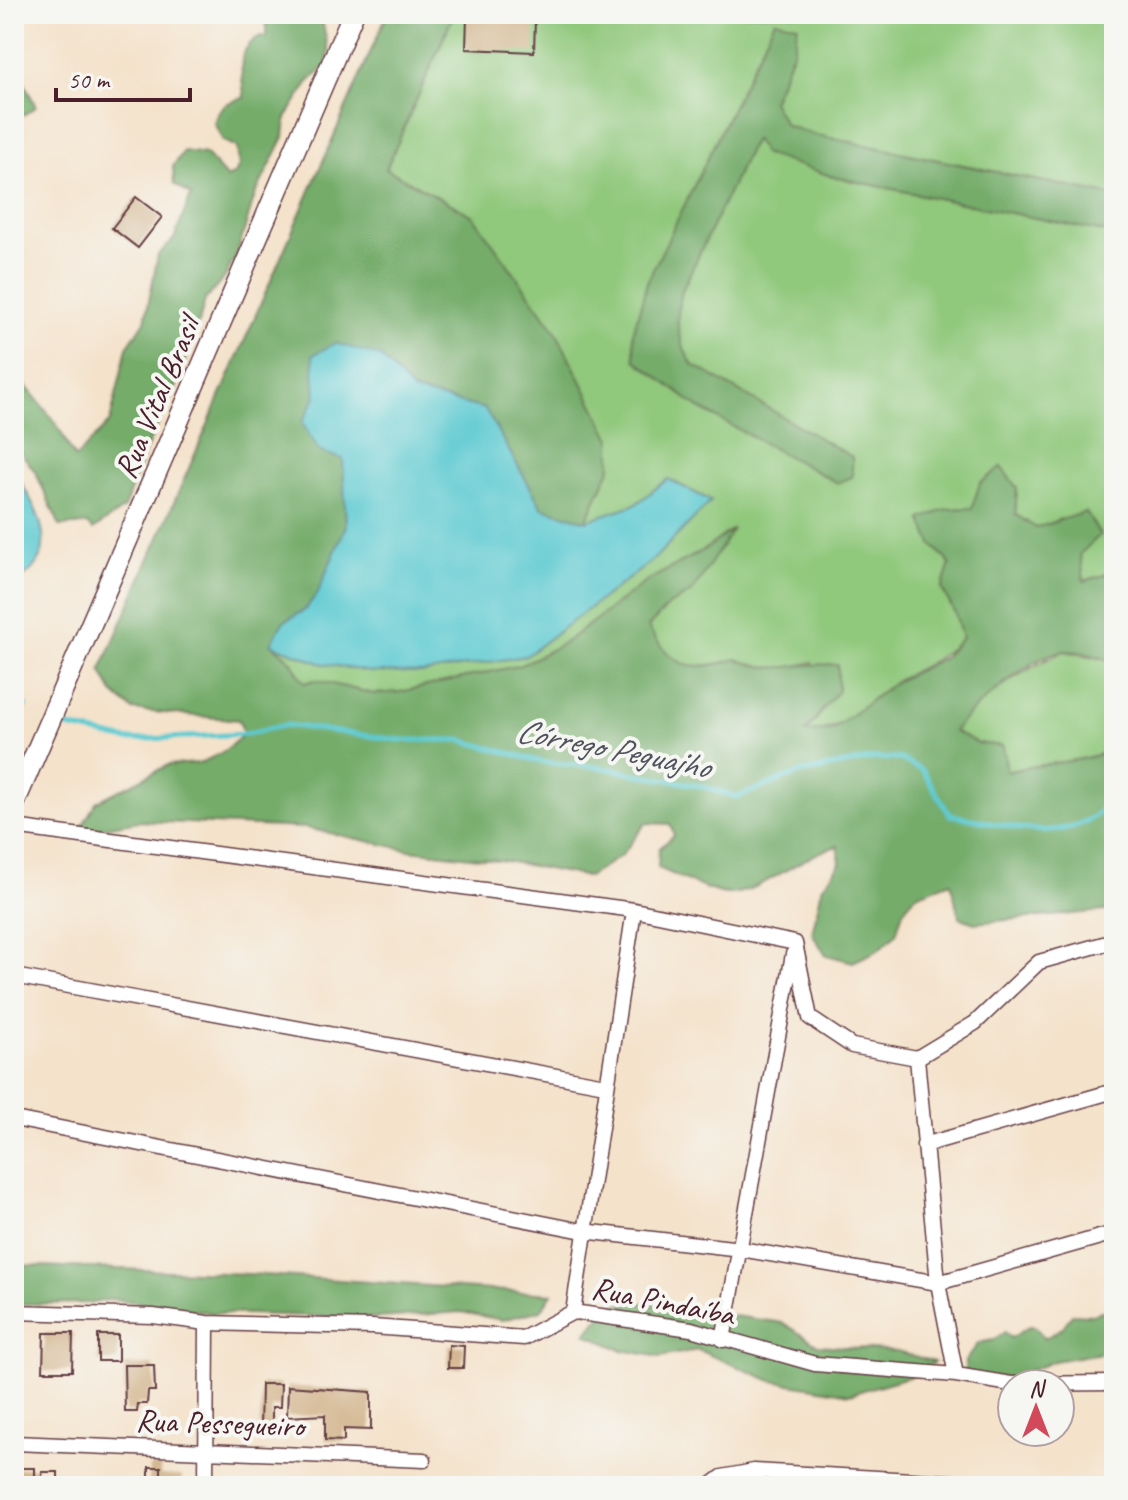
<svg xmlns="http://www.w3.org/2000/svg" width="1128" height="1500" viewBox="0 0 1128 1500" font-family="Caveat,sans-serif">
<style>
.green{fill:#90c87b;stroke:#6d7453;stroke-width:2}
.forest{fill:#74ac6b;stroke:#5f664b;stroke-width:2}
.water{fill:#5dcad1;stroke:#54747e;stroke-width:2}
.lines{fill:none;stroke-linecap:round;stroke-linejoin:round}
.stream{stroke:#5dcad1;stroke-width:5}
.building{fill:#ceac80}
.street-casing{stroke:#643c43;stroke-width:17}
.secondary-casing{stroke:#643c43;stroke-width:23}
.street{stroke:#fff;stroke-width:14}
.secondary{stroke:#fff;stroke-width:20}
.labels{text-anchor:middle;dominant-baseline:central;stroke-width:8;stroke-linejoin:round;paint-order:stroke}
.street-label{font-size:32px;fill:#4a1f2b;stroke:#f6f6f2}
.water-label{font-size:34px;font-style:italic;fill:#50525d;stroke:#f6f6f2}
</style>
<rect width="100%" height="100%" fill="#f6f6f2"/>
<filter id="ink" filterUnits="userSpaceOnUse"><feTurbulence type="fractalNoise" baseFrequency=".0125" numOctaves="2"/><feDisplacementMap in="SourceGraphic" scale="16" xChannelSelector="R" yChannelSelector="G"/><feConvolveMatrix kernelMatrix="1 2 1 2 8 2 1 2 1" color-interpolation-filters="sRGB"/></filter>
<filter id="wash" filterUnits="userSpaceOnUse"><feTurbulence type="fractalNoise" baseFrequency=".006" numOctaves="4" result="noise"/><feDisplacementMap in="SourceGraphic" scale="32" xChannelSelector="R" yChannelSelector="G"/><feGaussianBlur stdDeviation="1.8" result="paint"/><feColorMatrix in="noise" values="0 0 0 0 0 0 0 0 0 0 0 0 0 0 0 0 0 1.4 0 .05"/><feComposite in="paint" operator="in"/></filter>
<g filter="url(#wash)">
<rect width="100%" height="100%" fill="#f4e2ca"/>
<!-- green -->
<path class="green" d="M454 14H1114V196L811 134 785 125 772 102 793 52 647 282 657 376 699 408 852 457 691 364C676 336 674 318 683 288L754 138 834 177 1114 234V572L1084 581 1080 554 1060 519 1036 529 1015 514 1017 488 1001 468 980 483 972 508 947 509 932 544 950 564 942 589 955 613 962 638C941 660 920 667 895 682 858 705 852 729 805 733L822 712 812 662C783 670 764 670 736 659 691 673 672 668 647 627L669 605 692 592 731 530 704 550 647 581 566 642 521 665 400 692 374 694 315 680 304 684 291 661 271 644 320 663H475L526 656 652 561 711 501 668 479 636 504 586 521 611 467 473 216 386 169Z
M1064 651 1114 661V749C1079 764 1043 762 1006 772L1002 746 977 743 953 731C985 693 1020 672 1064 651Z"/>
<!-- forest -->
<path class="forest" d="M266 14H321L329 53 326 66 308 83 286 118 284 137 255 195 237 254 225 277 205 300 199 322 188 341 183 372 145 451 124 508 93 530 87 524 60 526 36 473 14 443V371L56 423 75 458 110 422 127 347 145 321 158 255 174 239 191 195 174 184 173 166 184 151 205 154 227 178 235 174 239 166 237 147 223 141 214 123C219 106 226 102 244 98 243 72 233 52 260 36L266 37Z
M387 14H454L386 169 473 216 555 330 611 439V467L586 521 542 508 485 409 413 391 380 356 343 458 346 526 319 591 305 610 283 622 272 644 291 661 304 683 315 680 374 694 400 692 521 665 566 642 647 581 704 550 733 529 692 592 669 605 648 627C672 668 691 673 736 659 781 677 795 660 838 665V691L805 732 832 730 895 682 943 658 962 638 955 613 942 589 950 564 932 544 921 519 947 509 972 508 980 483 1001 467 1017 488 1015 514 1036 528 1086 512 1100 535 1080 554 1084 581 1114 572V661C1099 657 1080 650 1064 651 1034 654 973 707 954 731L977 743 1003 746 1007 772C1043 762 1079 764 1114 749V910L974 923 959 917 951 882 916 895 903 911 896 934 877 951 853 962 826 955 812 933 822 888 840 863 838 846C801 855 761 893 729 894 714 895 674 874 658 868L659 849 674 835 670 824 646 823 622 855 588 877 506 861 409 850 306 828 138 821 79 832 96 802 168 765 200 763 222 753 244 734 239 720 133 710 113 693 101 670Z
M775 20 798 25 793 52 772 101 785 125 811 134 1114 196V234L834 177 764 154 754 139 683 288C674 318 676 337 692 364L852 457V477L837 483 699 408 635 360 633 333 647 282Z
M14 78 24 82 36 107 14 121Z
M14 1265 249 1274 552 1294 541 1310 502 1320 461 1312 379 1318 214 1313 113 1299 92 1303 14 1304Z
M636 1302 783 1323 818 1345 897 1351 934 1362 922 1373 850 1394 772 1381 698 1350 660 1357 622 1350 586 1334 608 1306Z
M1100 1311H1114V1343L1101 1353 1054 1361 1017 1376 994 1381 965 1373V1361L979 1343 993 1340 1005 1332 1011 1338 1030 1326 1036 1327 1044 1339 1063 1327 1072 1314 1093 1315Z"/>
<!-- water -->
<path class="water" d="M335 343 380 356 413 391 485 409 542 508 586 521 636 504 668 479 711 501 652 561 526 656 423 673 370 672 320 663 271 644 283 622 305 610 318 592 346 526 343 459 320 452 302 423 316 397 313 355Z
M14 470C38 512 66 553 14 584Z"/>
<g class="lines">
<!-- stream -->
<path class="stream" d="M14 699 26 706
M64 726 128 740 244 734 286 725 400 740H461L542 762 599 767 701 786 737 797 800 773 875 758 901 759 923 771 950 815C994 821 1049 844 1090 819 1099 814 1105 805 1114 800"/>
</g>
<g id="blocks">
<!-- building -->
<path class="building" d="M467 16 535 19 534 52 466 49Z
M136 197 162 217 138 248 112 228Z
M44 1333H73L72 1371H43Z
M98 1335H118V1361H98Z
M449 1345 464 1346 463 1368H448Z
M124 1365H154L155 1391H148L147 1404H138L137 1412H125Z
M261 1384H281L280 1407H272V1432H260Z
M288 1386 371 1392V1430L344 1429V1441L325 1440V1415L287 1417Z
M149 1467H161V1475L182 1476V1486H149Z
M14 1468H35V1486H14Z
M42 1472H58V1486H41Z"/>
</g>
</g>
<g filter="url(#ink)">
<use href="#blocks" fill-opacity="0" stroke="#643c43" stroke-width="2"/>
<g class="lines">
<!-- street casing -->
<g class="street-casing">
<path id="street" d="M14 827 634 910 795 943 810 1018 852 1046 917 1058
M14 976 605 1085
M14 1119 583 1231 741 1249 938 1283 1114 1233
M924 1145 1114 1091
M14 1312 153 1316 207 1323 372 1327 524 1338 573 1312 691 1329 815 1364 956 1375 1011 1384 1114 1383
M573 1312 634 910
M723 1340 793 954
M956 1375 938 1283 917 1058 975 1023 1039 962 1114 941
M14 1443 424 1460
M206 1486 207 1323
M710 1486 722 1477 754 1471 1017 1486"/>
</g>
<!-- secondary casing -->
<g class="secondary-casing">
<path id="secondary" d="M14 804 353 14"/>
</g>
<!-- street -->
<use href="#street" class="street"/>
<!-- secondary -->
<use href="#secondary" class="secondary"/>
</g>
</g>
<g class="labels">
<!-- street labels -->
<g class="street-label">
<text transform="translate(157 398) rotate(-67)">Rua Vital Brasil</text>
<text transform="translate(663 1301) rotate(11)">Rua Pindaíba</text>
<text transform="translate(220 1423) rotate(2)">Rua Pessegueiro</text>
</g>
<!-- water labels -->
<g class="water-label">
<text transform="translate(613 748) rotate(11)">Córrego Peguajho</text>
</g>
</g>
<!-- margin -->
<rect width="1128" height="1500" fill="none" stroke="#f6f6f2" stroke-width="48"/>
<!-- north arrow -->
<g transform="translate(1036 1408)"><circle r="38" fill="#f6f6f2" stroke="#b1a0a2" stroke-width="2"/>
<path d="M0-6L14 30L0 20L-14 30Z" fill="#d1495b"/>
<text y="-12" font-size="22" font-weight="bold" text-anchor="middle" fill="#4a1f2b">N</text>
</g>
<!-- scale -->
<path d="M56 88v12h134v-12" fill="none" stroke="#4a1f2b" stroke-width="4"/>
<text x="68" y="88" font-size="24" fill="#4a1f2b" stroke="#f6f6f2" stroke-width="6" paint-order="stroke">50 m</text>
</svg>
